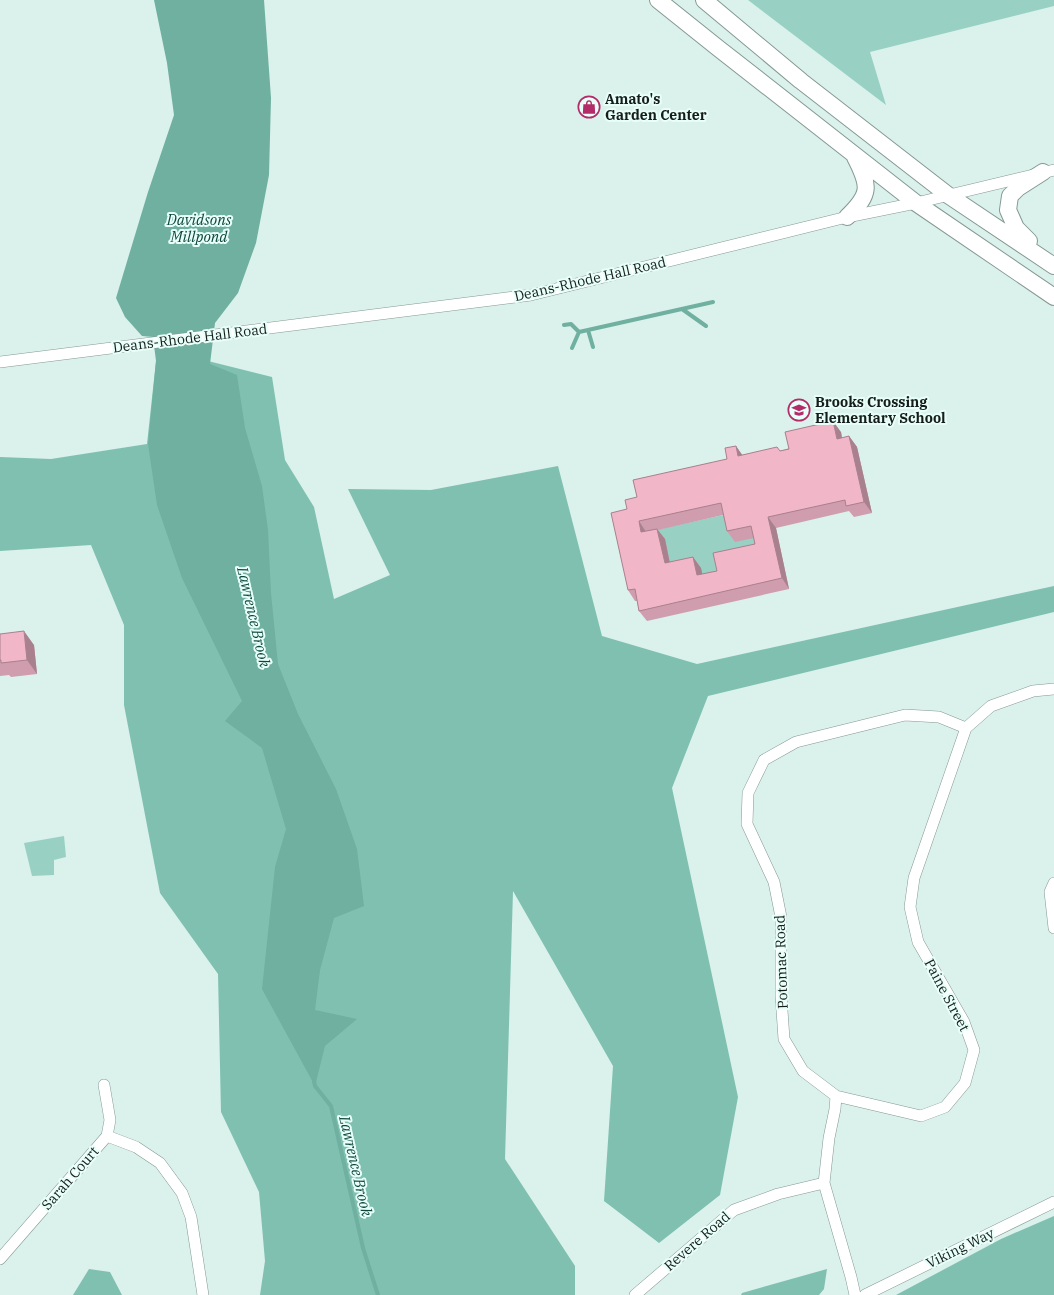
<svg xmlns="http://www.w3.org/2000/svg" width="1054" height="1295" viewBox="0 0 1054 1295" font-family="'IBM Plex Serif',serif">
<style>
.green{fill:#98d1c3}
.forest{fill:#7fc0b0}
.water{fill:#6fb0a0}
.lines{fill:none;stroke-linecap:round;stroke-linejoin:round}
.stream{stroke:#6fb0a0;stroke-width:4}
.minor-casing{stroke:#859994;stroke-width:12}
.highway-casing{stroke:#859994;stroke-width:18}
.minor{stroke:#fff;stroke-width:11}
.highway{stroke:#fff;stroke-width:16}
.wall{fill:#cf9dad;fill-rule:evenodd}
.shaded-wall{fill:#a9808d}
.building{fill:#f1b7c9;stroke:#a9808d;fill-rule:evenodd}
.labels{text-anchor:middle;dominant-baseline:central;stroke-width:4;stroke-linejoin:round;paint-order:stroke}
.poi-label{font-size:14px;font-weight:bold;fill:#151d1b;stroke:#e8fef8;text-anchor:start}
.street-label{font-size:14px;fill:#151d1b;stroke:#e8fef8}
.water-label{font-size:15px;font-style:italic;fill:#0c463c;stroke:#e8fef8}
</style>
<rect width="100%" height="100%" fill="#dbf1eb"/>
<!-- green -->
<path class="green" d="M748 0H1054V6L870 52 886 105Z
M728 514 759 537 763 555 724 581 672 574 646 532Z
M64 836 66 857 54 860V875L32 876 24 843Z"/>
<!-- forest -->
<path class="forest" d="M184 355 272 377 285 460 314 507 334 599 390 575 348 489 431 490 558 466 602 636 697 664 1054 586V612L708 696 672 788 738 1097 720 1195 659 1243 604 1201 613 1066 513 891 505 1159 575 1266V1295H260L265 1261 259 1192 221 1112 218 974 160 893 124 705V625L91 545 0 551V457L51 459 147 444 156 361Z
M1054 1216V1295H896L1001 1239Z
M89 1269 110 1272 122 1295H73Z
M827 1269 824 1289 819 1295H741L742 1293Z"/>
<!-- water -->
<path class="water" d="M154 0H264L271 98 269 175 256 243 238 293 215 323 210 364 237 375 245 428 262 486 268 530 271 593 278 664 298 714 336 789 357 849 364 906 334 918 320 970 315 1010 357 1019 325 1046 315 1086 262 989 275 867 286 829 262 748 225 721 242 701 182 578 157 505 148 444 156 361 153 337 142 336 125 317 116 298 148 192 174 115 167 63Z"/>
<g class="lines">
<!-- stream -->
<path class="stream" d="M682 309 706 326
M564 325 571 324 579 332
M588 330 593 347
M572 348 579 332 713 302
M314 1081 315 1086 331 1106 363 1248 378 1295"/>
<!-- minor casing -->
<g class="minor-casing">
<path id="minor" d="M0 362 531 295 847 217 916 203 1054 170
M1054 883 1050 892 1054 928
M836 1096 803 1071 784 1039 781 996V917L774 882 747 824 748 793 764 760 796 742 905 715 939 717 966 728
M107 1136 136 1147 160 1163 182 1193 191 1217 203 1295
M0 1259 107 1136 110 1120 104 1085
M635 1295 734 1210 778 1194 824 1183
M855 1295 851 1277 824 1183 829 1138 835 1109 836 1096 921 1116 945 1107 965 1083 974 1050 964 1022 918 942 910 907 914 878 966 728 991 706 1033 691 1054 689
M865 1295 1054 1202"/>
</g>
<!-- highway casing -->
<g class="highway-casing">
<path id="highway" d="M658 0 718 48 916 203 1054 297
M704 0 801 81 948 195 1054 266
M847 217C871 194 870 186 855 157
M1029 241 1016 228 1008 210 1010 196 1018 188 1043 172"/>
</g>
<!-- minor -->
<use href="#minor" class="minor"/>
<!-- highway -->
<use href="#highway" class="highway"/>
</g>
<!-- wall -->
<path class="wall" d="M841 432 842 438 849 436 857 447 872 513 854 517 849 511 776 528 789 589 647 621 639 611 637 601H635L628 590 627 509 637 497 727 459 736 446 742 455 780 451ZM723 515 727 531 735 542 754 538 755 544 717 571 702 574 701 568 693 557 670 562 665 539 658 530Z
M0 634 34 645 37 674 11 677 9 675 0 676Z"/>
<!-- shaded-wall -->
<path class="shaded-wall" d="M833 421 841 432 844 450 837 439Z
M849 436 857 447 872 513 864 502Z
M736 446 743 456H738Z
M768 517 776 528 789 589 782 578Z
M639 521 646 532H641Z
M657 529 665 539 672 574 665 563Z
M693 557 701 568 705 586 697 575Z
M24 631 34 645 37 674 27 660Z"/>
<!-- building -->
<path class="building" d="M833 421 837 439 849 436 864 502 846 506 845 500 768 517 782 578 639 611 635 589 628 590 611 513 627 509 625 500 637 497 633 480 727 459 725 448 736 446 738 456 777 447 780 451 789 449 785 432ZM721 503 727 531 751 526 755 544 713 553 717 571 697 575 693 557 665 563 657 529 641 532 639 521Z
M24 631 27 660 1 663V660H0V634Z"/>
<!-- icons -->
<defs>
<g id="shop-ring" transform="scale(1.125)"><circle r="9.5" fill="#e8fef8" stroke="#b42b69" stroke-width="1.5"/><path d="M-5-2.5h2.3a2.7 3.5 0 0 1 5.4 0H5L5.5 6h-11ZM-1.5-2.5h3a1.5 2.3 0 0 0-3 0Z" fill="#b42b69"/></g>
<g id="school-ring" transform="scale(1.125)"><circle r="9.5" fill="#e8fef8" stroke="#b42b69" stroke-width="1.5"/><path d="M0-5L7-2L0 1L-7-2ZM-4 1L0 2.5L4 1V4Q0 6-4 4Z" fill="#b42b69"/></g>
</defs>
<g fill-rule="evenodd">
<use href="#shop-ring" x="589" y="107"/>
<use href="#school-ring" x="799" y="410"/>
</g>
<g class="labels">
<!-- poi labels -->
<g class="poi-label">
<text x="605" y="99">Amato's<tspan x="605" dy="16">Garden Center</tspan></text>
<text x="815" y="402">Brooks Crossing<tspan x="815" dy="16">Elementary School</tspan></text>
</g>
<!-- street labels -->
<g class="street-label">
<text transform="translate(590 279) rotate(-13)">Deans-Rhode Hall Road</text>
<text transform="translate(190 338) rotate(-7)">Deans-Rhode Hall Road</text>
<text transform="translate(781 962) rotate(-92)">Potomac Road</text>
<text transform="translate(947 995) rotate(62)">Paine Street</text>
<text transform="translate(70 1178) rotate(-49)">Sarah Court</text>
<text transform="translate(697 1241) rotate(-41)">Revere Road</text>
<text transform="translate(960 1248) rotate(-26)">Viking Way</text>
</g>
<!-- water labels -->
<g class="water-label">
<text x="199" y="219">Davidsons<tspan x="199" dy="17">Millpond</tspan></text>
<text transform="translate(254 617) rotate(77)">Lawrence Brook</text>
<text transform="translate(356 1166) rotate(77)">Lawrence Brook</text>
</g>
</g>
</svg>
